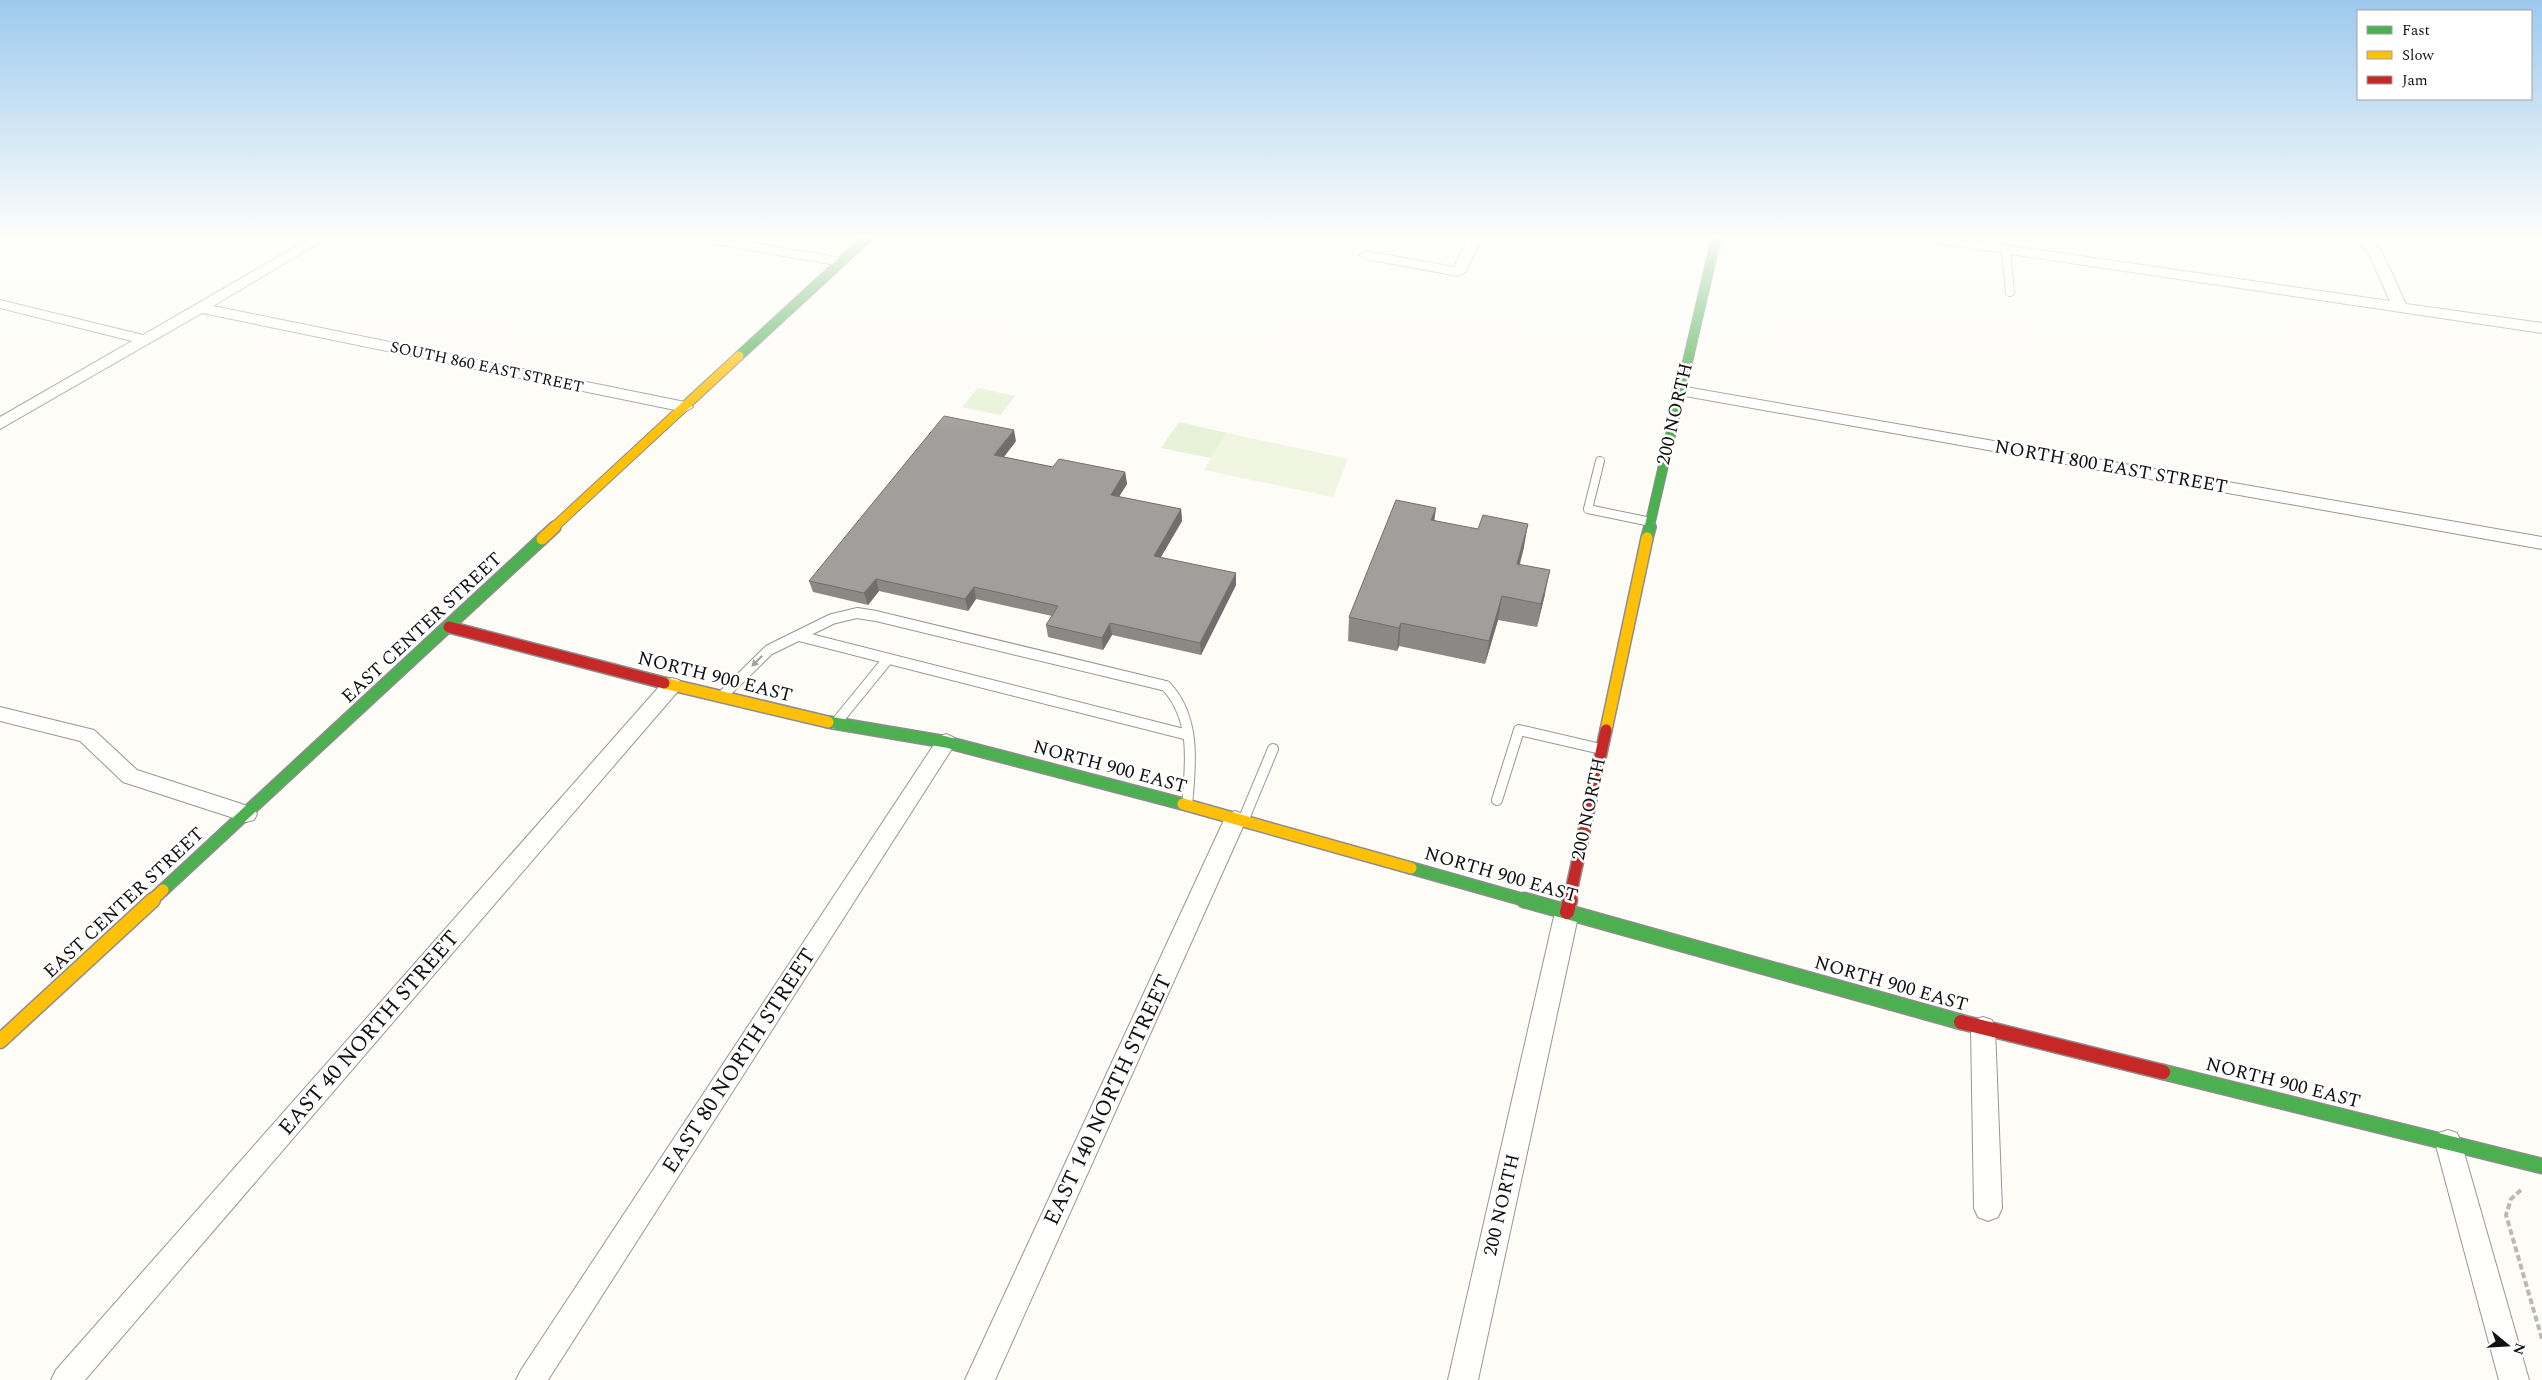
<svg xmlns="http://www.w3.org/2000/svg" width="2542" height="1380" viewBox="0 0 2542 1380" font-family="Spectral,serif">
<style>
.green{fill:#e7f3d7}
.pitch{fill:#f0f6e1}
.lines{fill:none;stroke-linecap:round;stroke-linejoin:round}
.lane-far1-casing{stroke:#979795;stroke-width:10}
.lane-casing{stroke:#979795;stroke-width:12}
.street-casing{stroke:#979795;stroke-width:2}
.fast-far2-casing{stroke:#8e8d8b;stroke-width:11}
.fast-far1-casing{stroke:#8e8d8b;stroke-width:14}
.fast-casing{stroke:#8e8d8b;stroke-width:17}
.slow-far2-casing{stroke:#8e8d8b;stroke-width:11}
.slow-far1-casing{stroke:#8e8d8b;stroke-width:14}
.slow-casing{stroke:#8e8d8b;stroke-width:17}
.jam-far1-casing{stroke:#8e8d8b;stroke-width:14}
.jam-casing{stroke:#8e8d8b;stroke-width:17}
.path{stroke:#b9b9b8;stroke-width:4;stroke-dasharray:6 3;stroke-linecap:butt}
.lane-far1{stroke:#fffffe;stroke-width:8}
.lane{stroke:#fffffe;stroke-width:10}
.street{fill:#fffffe;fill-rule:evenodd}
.fast-far2{stroke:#4caf50;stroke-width:9}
.fast-far1{stroke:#4caf50;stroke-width:11}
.fast{stroke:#4caf50;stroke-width:14}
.slow-far2{stroke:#ffc107;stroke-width:9}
.slow-far1{stroke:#ffc107;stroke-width:11}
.slow{stroke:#ffc107;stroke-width:14}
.jam-far1{stroke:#c62828;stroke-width:11}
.jam{stroke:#c62828;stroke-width:14}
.wall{fill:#8a8986}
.shaded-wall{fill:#716f6d}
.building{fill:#a19f9c;stroke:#716f6d}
.oneway{fill:#a0a09f}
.labels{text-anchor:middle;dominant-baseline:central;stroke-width:5;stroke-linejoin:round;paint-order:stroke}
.far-street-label{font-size:16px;fill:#111;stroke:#fff}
.street-label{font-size:19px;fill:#111;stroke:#fff}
.near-street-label{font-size:22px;fill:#111;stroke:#fff}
</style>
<rect width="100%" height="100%" fill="#fdfcf7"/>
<!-- green -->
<path class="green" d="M978 388 1015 396 1001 415 962 407Z
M1179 422 1227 433 1211 458 1161 448Z"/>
<!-- pitch -->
<path class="pitch" d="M1227 433 1348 459 1333 497 1204 470Z"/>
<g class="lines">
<!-- lane-far1 casing -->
<g class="lane-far1-casing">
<path id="lane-far1" d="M2006 250 2010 292
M1600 461 1588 509 1651 522"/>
</g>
<!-- lane casing -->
<g class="lane-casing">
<path id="lane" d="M799 636 1188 735
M721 697 769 650 832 619 857 613 876 616 1166 686C1196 718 1191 764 1187 805
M835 724 888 659
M1497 800 1519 730 1601 749
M1243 821 1273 749"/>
</g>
<!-- street casing -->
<g class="street-casing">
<path id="street" d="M309 239H325L213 306 685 402 693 407 685 412 202 313 0 429V417L132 341 0 308V300L143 335Z
M702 239H731L841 258 848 262 841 266 709 243Z
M1468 239H1482L1465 272 1458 276 1366 259 1359 255 1366 251 1454 267Z
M1929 239H1963L2390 301 2368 252 2353 239H2368L2381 250 2406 304 2542 323V333L1936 243Z
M1680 386 2542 537V549L1674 394 1672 391 1674 388Z
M672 678 679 680 682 685 679 690 85 1380H51L56 1370 665 680Z
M0 707 94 730 137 770 254 808 257 814 254 820 246 822 123 782 80 741 0 721Z
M946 734 953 737 956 742 953 747 548 1380H516L521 1370 939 737Z
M1235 811 1243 814 1246 820 995 1380H965L1224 820 1227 814Z
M1567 902 1575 905 1579 912 1478 1380H1448L1555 912 1559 905Z
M1983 1017 1992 1020 1995 1028 2002 1208 1998 1217 1988 1221 1978 1217 1974 1208 1971 1028 1974 1020Z
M2448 1130 2457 1133 2461 1142 2529 1380H2499L2435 1142 2439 1133Z"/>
</g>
<!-- fast-far2 casing -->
<g class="fast-far2-casing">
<path id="fast-far2" d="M739 356 866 239
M1649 528 1716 239"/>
</g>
<!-- fast-far1 casing -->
<g class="fast-far1-casing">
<path id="fast-far1" d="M1647 538 1650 527
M828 722 946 742 1183 804
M1411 868 1528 901
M163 890 542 539"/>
</g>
<!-- fast casing -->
<g class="fast-casing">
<path id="fast" d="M1524 900 1961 1022
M2163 1072 2542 1166"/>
</g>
<!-- slow-far2 casing -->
<g class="slow-far2-casing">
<path id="slow-far2" d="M553 528 739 356"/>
</g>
<!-- slow-far1 casing -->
<g class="slow-far1-casing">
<path id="slow-far1" d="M542 539 555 527
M664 683 828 722
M1606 730 1647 538
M1183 804 1411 868
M151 901 163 890"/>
</g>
<!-- slow casing -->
<g class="slow-casing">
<path id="slow" d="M0 1041 153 900"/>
</g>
<!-- jam-far1 casing -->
<g class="jam-far1-casing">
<path id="jam-far1" d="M449 627 664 683
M1569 901 1606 730"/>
</g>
<!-- jam casing -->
<g class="jam-casing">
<path id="jam" d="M1567 912 1570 900
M1961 1022 2163 1072"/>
</g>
<!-- path -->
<path class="path" d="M2521 1190 2511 1199 2506 1215 2542 1339"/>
<!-- lane-far1 -->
<use href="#lane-far1" class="lane-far1"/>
<!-- lane -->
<use href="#lane" class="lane"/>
<!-- street -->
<use href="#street" class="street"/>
<!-- fast-far2 -->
<use href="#fast-far2" class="fast-far2"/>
<!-- fast-far1 -->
<use href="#fast-far1" class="fast-far1"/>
<!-- fast -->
<use href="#fast" class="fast"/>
<!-- slow-far2 -->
<use href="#slow-far2" class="slow-far2"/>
<!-- slow-far1 -->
<use href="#slow-far1" class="slow-far1"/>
<!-- slow -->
<use href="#slow" class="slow"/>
<!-- jam-far1 -->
<use href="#jam-far1" class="jam-far1"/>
<!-- jam -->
<use href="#jam" class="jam"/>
</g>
<!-- wall -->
<path class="wall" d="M1016 441 1004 457 1053 467 1125 472 1127 484 1119 497 1181 509 1182 521 1161 557 1236 585 1201 655 1112 635 1103 650 1048 637 1046 625 1052 616 976 599 968 611 879 591 868 605 813 592 809 581Z
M1434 520 1524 547 1520 564 1545 594 1537 627 1498 620 1485 664 1399 646 1397 651 1348 641 1349 617Z"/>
<!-- shaded-wall -->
<path class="shaded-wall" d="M1014 430 1016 441 996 467 994 455Z
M1125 472 1127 484 1112 507 1111 495Z
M1436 508 1433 531 1431 520Z
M1181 509 1182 521 1155 567 1154 556Z
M1528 524 1524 547 1513 587 1517 564Z
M1550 570 1545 594 1537 627 1541 604Z
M1236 573V585L1201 655 1200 643Z
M876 579 879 591 868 605 864 593Z
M974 587 976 599 968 611 965 599Z
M1502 596 1498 620 1485 664 1489 641Z
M1110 623 1112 635 1103 650 1102 638Z
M1401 623 1399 646 1397 651 1399 628Z"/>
<!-- building -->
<path class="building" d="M944 416 1014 430 994 455 1053 467 1059 459 1125 472 1111 495 1181 509 1154 556 1236 573 1200 643 1110 623 1102 638 1046 625 1058 606 974 587 965 599 876 579 864 593 809 581Z
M1396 500 1436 508 1431 520 1478 529 1483 515 1528 524 1517 564 1550 570 1541 604 1502 596 1489 641 1401 623 1399 628 1349 617Z"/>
<!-- one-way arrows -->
<defs><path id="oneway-solid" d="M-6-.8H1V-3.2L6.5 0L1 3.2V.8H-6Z" transform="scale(1.25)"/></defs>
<use class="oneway" href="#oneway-solid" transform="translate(757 661) rotate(135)"/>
<!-- sky -->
<linearGradient id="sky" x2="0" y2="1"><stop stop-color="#9dc9ee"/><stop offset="0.55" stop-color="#fefefb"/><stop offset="1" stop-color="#fefefb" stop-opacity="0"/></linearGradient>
<rect width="2542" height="432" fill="url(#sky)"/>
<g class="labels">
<!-- far-street labels -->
<g class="far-street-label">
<text transform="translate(487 367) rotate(12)">SOUTH 860 EAST STREET</text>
</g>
<!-- street labels -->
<g class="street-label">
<text transform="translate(1675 414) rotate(-77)">200 NORTH</text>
<text transform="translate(2111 467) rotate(10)">NORTH 800 EAST STREET</text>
<text transform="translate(422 628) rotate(-43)">EAST CENTER STREET</text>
<text transform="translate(715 677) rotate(14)">NORTH 900 EAST</text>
<text transform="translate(1110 767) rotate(15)">NORTH 900 EAST</text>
<text transform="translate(1589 809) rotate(-78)">200 NORTH</text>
<text transform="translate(1501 875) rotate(16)">NORTH 900 EAST</text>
<text transform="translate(124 903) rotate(-43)">EAST CENTER STREET</text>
<text transform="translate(1891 984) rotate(16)">NORTH 900 EAST</text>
<text transform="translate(2283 1083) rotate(14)">NORTH 900 EAST</text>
<text transform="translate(1502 1205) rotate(-77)">200 NORTH</text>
</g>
<!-- near-street labels -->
<g class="near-street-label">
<text transform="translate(369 1033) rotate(-49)">EAST 40 NORTH STREET</text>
<text transform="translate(739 1061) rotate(-57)">EAST 80 NORTH STREET</text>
<text transform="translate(1108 1100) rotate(-65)">EAST 140 NORTH STREET</text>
</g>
</g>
<!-- legend -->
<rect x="2357" y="10" width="175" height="90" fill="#ffffff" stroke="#a0a0a0"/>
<rect x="2367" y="26" width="25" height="8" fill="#4caf50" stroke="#a0a0a0"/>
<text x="2402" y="35" font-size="15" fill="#111111">Fast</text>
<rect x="2367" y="51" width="25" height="8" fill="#ffc107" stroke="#a0a0a0"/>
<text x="2402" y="60" font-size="15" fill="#111111">Slow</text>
<rect x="2367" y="76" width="25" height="8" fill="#c62828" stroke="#a0a0a0"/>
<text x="2402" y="85" font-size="15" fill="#111111">Jam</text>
<!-- north arrow -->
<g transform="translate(2507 1345) rotate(108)" stroke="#ffffff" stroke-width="4" paint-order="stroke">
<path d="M0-4L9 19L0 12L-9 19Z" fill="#111111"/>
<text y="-8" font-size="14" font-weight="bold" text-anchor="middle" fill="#111111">N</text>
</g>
</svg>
